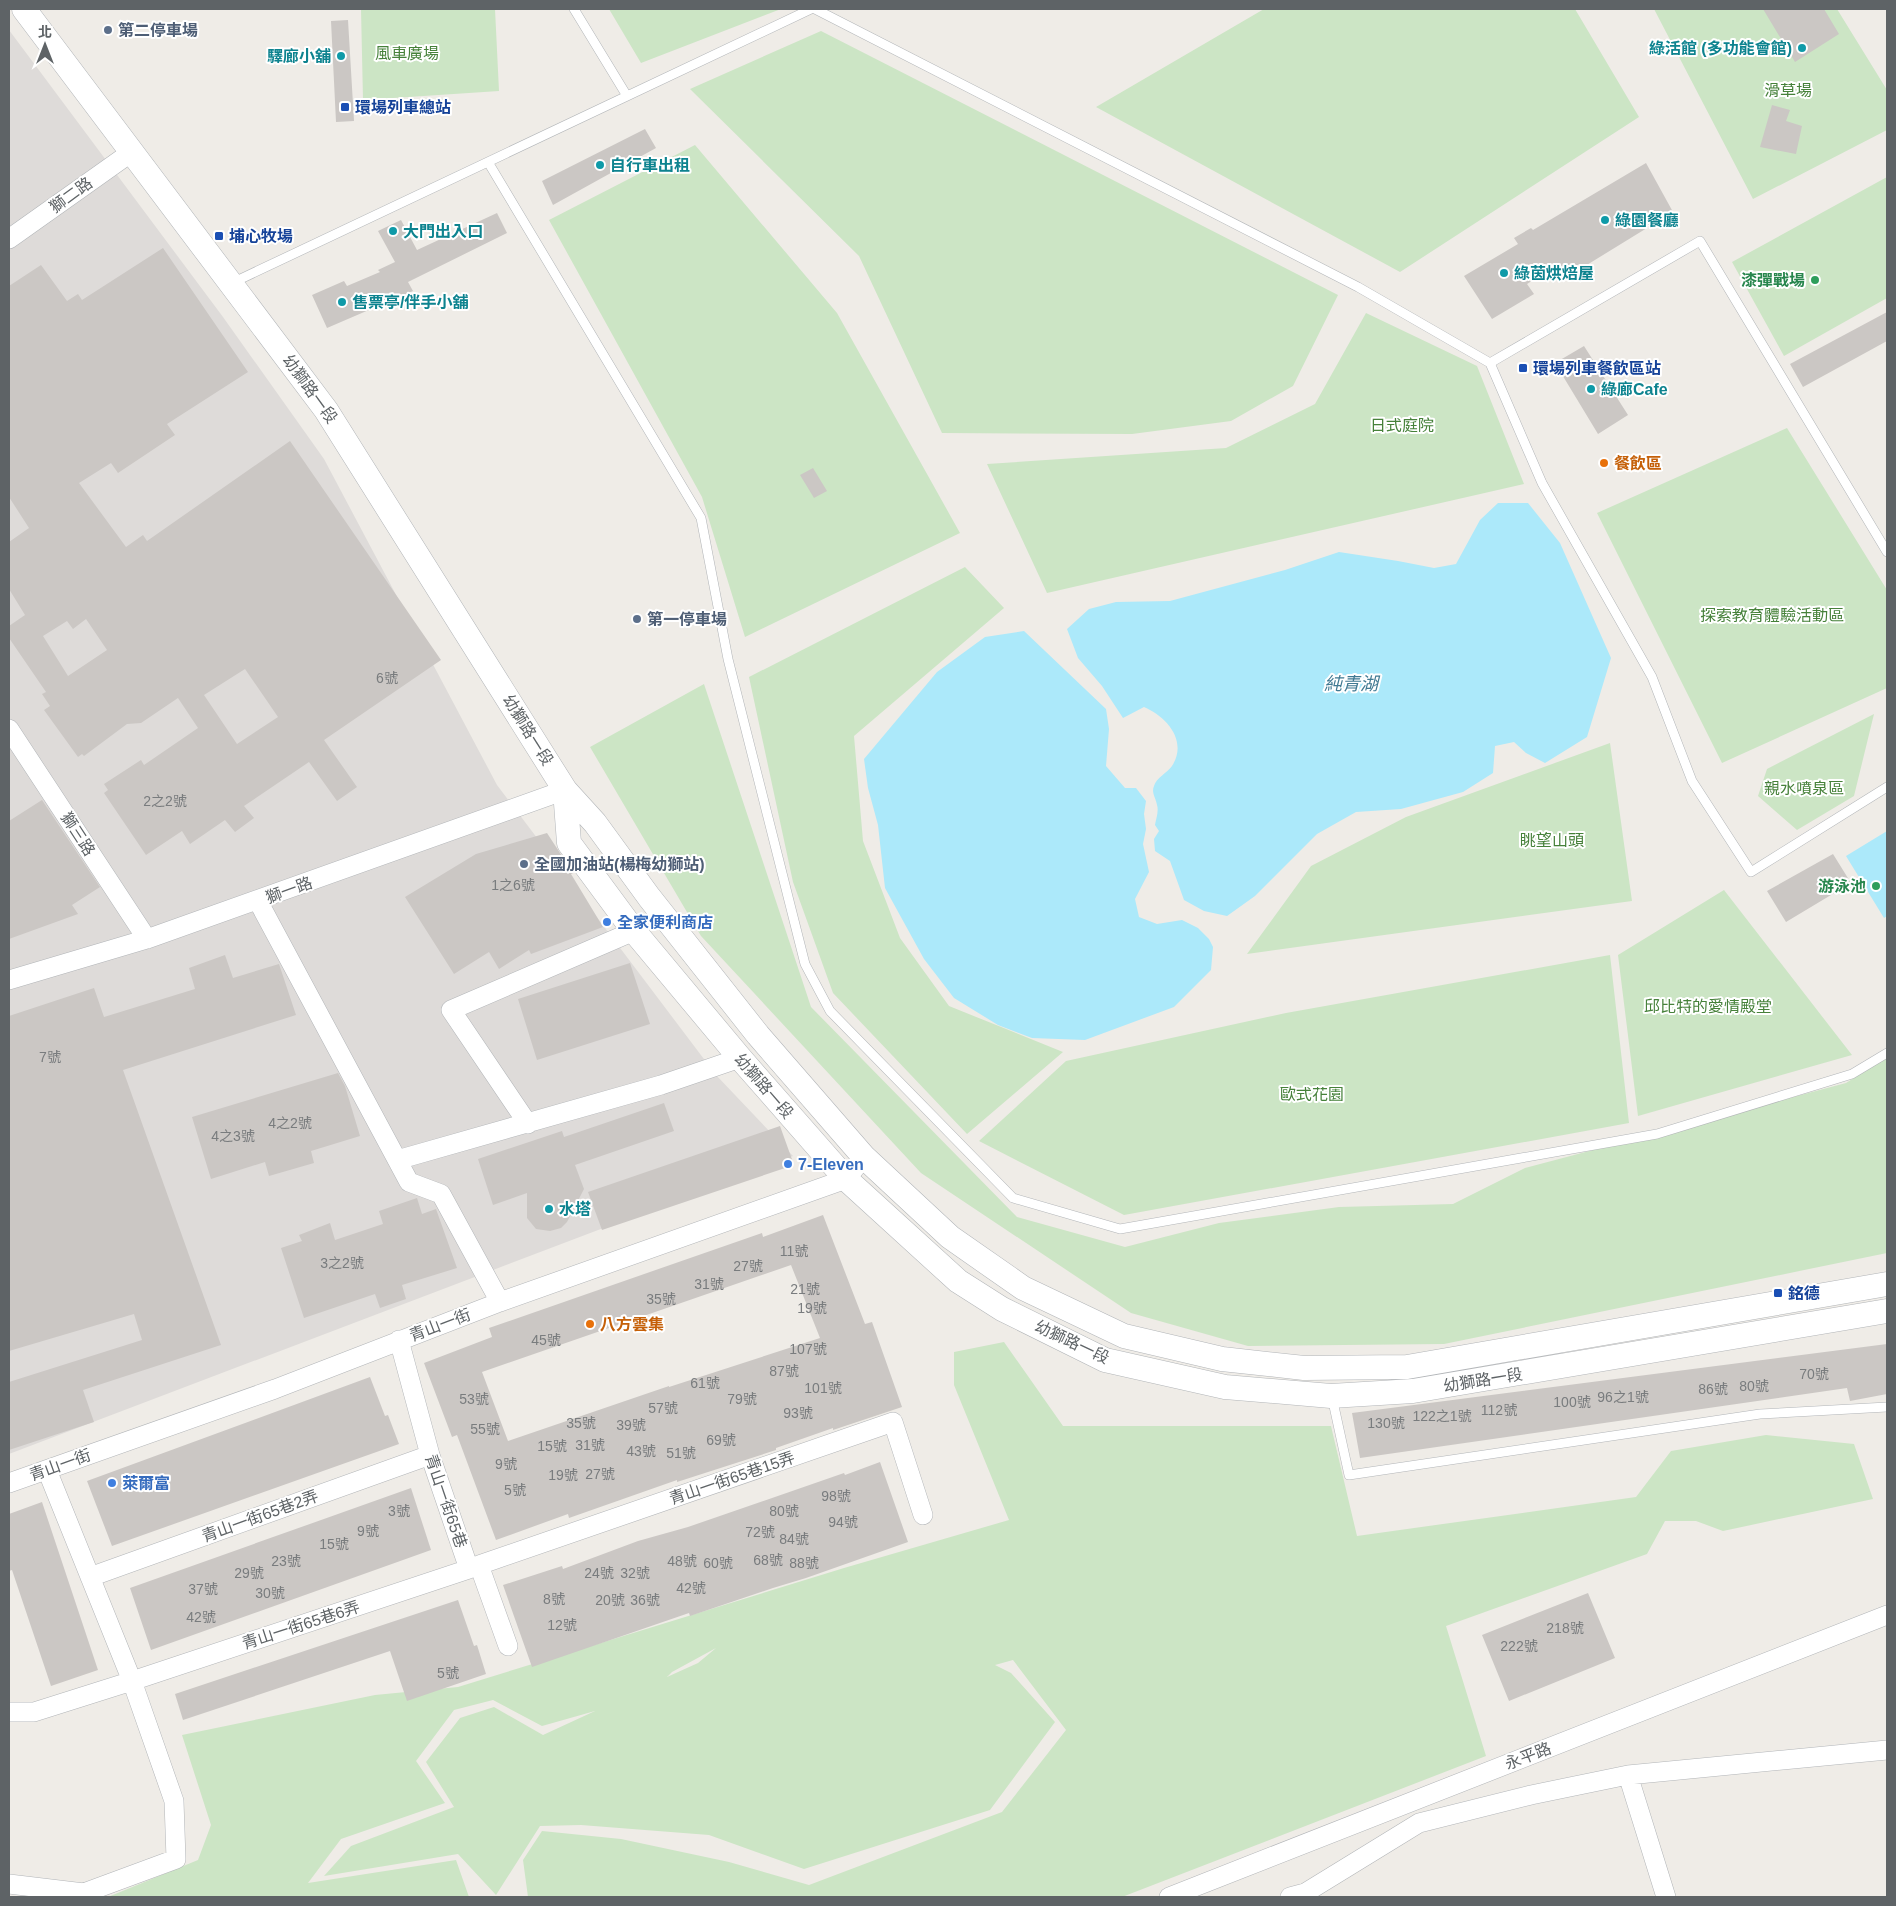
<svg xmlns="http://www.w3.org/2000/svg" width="1896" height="1906" viewBox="0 0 1896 1906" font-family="Helvetica,'Noto Sans TC',sans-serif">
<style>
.industrial{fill:#dedbd9}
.green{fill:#cce5c5;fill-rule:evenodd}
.water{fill:#ace9fa}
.building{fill:#cbc7c4;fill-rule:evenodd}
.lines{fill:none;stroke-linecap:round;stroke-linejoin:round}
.service-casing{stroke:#b2b5b8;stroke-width:10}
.minor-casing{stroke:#b2b5b8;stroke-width:20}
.tertiary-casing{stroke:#b2b5b8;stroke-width:25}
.service{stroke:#fff;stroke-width:9}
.minor{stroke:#fff;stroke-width:19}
.tertiary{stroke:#fff;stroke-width:24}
.service-dot{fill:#5c6f8a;stroke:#fff;stroke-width:2}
.culture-dot{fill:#0f9aa8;stroke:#fff;stroke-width:2}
.transit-dot{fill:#1a4fb4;stroke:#fff;stroke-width:2}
.leisure-dot{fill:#2e9e5b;stroke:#fff;stroke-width:2}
.food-dot{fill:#e8710a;stroke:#fff;stroke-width:2}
.shop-dot{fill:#3f7fe0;stroke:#fff;stroke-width:2}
.labels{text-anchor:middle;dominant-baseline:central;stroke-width:4;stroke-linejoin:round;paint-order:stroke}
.number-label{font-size:14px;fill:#797c7e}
.service-label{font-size:16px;font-weight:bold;fill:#4e5e75;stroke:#fff;text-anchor:start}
.culture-label{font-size:16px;font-weight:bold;fill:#0d838f;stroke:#fff;text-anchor:start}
.park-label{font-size:16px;fill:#46813a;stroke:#fff}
.transit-label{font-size:16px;font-weight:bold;fill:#164399;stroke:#fff;text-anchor:start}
.street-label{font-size:16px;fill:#5e6366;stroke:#fff}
.leisure-label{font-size:16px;font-weight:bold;fill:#27864d;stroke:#fff;text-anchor:end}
.food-label{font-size:16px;font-weight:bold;fill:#c56008;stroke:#fff;text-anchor:start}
.shop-label{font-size:16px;font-weight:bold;fill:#366cbe;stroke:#fff;text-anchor:start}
.water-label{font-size:18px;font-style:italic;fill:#407992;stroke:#fff}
</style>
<rect width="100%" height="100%" fill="#efece7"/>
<!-- industrial -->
<path class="industrial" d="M9 30 223 317 324 459 497 785 716 1075 793 1156 9 1454Z"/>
<!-- green -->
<path class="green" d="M361 9H495L499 91 363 100Z
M609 9H781L641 63Z
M1264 9H1575L1639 117 1400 272 1096 107Z
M1654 9H1837L1887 90V130L1753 199Z
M821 31 1338 295 1293 386 1231 421 1132 434 942 433 859 256 690 89Z
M695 145 837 313 960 533 745 637 702 497 549 220Z
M1887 177V298L1784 356 1732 262Z
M1366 313 1477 366 1524 484 1047 593 987 464 1226 448 1315 404Z
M1787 428 1887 590V688L1722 763 1597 513Z
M965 567 1004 608 854 736 863 841 900 938 949 1006 1063 1052 967 1134 833 993 793 882 749 677Z
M704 684 811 1007 1017 1217 1125 1247 1219 1223 1339 1207 1453 1204 1525 1168 1846 1083 1887 1057V1253L1444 1344 1248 1346 1131 1313 921 1173 701 936 590 747Z
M1874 714 1854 796 1797 830 1758 796 1767 769Z
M1610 743 1632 901 1247 954 1311 866 1406 817Z
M1724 890 1852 1055 1638 1116 1618 955Z
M1610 955 1629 1123 1124 1215 979 1141 1066 1061 1286 1013Z
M1004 1342 1063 1426H1331L1357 1536 1636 1497 1671 1451 1766 1435 1854 1444 1873 1499 1723 1531 1696 1521H1665L1647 1554 1446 1626 1486 1756 1122 1897H528L523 1860 542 1831 621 1839 729 1862 809 1885 1002 1812 1066 1730 1013 1660 995 1665 1011 1673 1055 1722 990 1810 804 1869 709 1835 581 1825 540 1826 496 1895 458 1854 324 1876 351 1846 454 1807 426 1762 460 1718 494 1707 543 1735 595 1711 542 1726 493 1700 454 1710 416 1761 445 1803 341 1839 308 1883 456 1860 469 1897H108L198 1860 211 1825 182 1735 375 1695 458 1687 844 1568 1009 1520 954 1385V1352ZM716 1648 698 1663 667 1677 672 1672Z"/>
<!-- water -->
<path class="water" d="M1498 503H1528L1560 543 1611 658 1587 737 1545 763 1526 753 1514 742 1495 746 1493 773 1463 792 1401 809 1356 812 1317 834 1255 896 1227 916 1204 911 1184 900 1170 861 1155 851 1154 839 1159 831 1155 825C1156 819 1159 811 1157 805 1156 798 1151 793 1154 786 1156 778 1167 773 1172 766 1188 741 1167 717 1144 707L1123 718 1102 686 1078 658 1067 629 1089 609 1116 602 1170 601 1285 570 1339 552 1398 561 1434 568 1456 564 1480 520Z
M1024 631 1106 709 1109 729 1106 766 1125 788H1136L1146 801 1144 814 1146 829 1143 844 1149 872 1135 899 1139 917 1157 924 1182 920 1198 928 1209 939 1213 947 1211 970 1174 1007 1085 1040 1032 1038 998 1025 954 998 924 959 885 888 878 825 868 788 864 759 937 672 985 637Z
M1887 831V916L1884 918 1846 856Z"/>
<!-- building -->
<path class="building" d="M1763 9H1824L1839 34 1795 62Z
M348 20 354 121 336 122 331 21Z
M1772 105 1790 110 1786 121 1802 126 1796 154 1760 147Z
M645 129 656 148 553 205 542 181Z
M1646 163 1673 212 1564 279 1557 265 1527 284 1534 294 1492 319 1464 276 1518 244 1514 238 1531 228 1533 230Z
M497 213 507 233 408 282 413 291 327 328 312 295 344 281 347 286 380 272 378 270 395 262 378 231 401 220 417 250Z
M163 248 248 372 167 424 175 435 118 473 111 463 79 483 126 547 143 535 147 541 290 441 441 660 324 740 357 787 337 801 309 762 244 806 254 818 235 832 225 820 190 844 182 831 146 855 104 793 108 790 104 784 141 760 144 765 198 728 178 698 141 723 127 724 84 756 82 754 78 757 44 710 50 706 42 694 46 692 9 638V626L25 615 9 589V542L29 528 9 497V286L41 265 67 301 78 294 82 300ZM86 619 107 650 68 676 43 636 67 621 73 629ZM245 669 278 717 237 744 204 695Z
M1887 312V341L1803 387 1790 364Z
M1584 346 1628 415 1598 434 1555 363Z
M813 468 827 491 814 498 800 475Z
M42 800 100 887 72 905 78 914 9 939V821Z
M547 833 573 873 571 874 603 927 531 954 529 950 499 969 489 952 454 974 405 897 476 854Z
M1833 854 1851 883 1786 922 1767 891Z
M225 955 233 978 279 964 296 1015 123 1070 221 1345 83 1390 94 1422 9 1450V1382L142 1340 134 1314 9 1351V1016L94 988 104 1017 195 989 189 968Z
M630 963 650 1024 537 1060 518 999Z
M338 1073 345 1086 360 1136 311 1151 314 1163 269 1176 265 1162 211 1179 192 1117Z
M664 1103 674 1131 575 1165 584 1189 567 1222 561 1228 550 1231 536 1229 527 1218V1193L493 1205 478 1159 562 1131 564 1137Z
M780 1126 794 1165 602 1230 588 1192Z
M417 1198 422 1214 436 1209 457 1268 402 1285 406 1299 380 1308 375 1294 304 1318 281 1248 302 1241 299 1235 330 1223 335 1240 383 1224 379 1211Z
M823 1215 865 1324 872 1322 902 1407 833 1430V1428L776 1448V1450L677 1482V1480L569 1518 568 1514 496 1540 457 1435 452 1437 424 1363 492 1337 489 1328 762 1233 763 1237ZM791 1265 820 1338 669 1387V1386L508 1441 482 1372Z
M1887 1344V1394L1850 1401 1847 1388 1360 1458 1352 1413Z
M370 1377 385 1416 388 1415 399 1444 112 1546 87 1481Z
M880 1462 908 1542 806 1578 773 1588 690 1616 689 1613 532 1667 503 1585 562 1566 563 1569 638 1541 688 1527 844 1473 845 1475Z
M411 1488 431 1550 151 1650 130 1588Z
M42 1502 98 1670 51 1686 12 1570 9 1571V1514Z
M1588 1593 1615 1658 1509 1701 1482 1635Z
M458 1600 474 1646 477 1645 486 1674 407 1701 390 1651 183 1720 175 1694Z"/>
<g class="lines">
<!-- service casing -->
<g class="service-casing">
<path id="service" d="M574 9 627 96
M815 9 1358 287 1490 363 1700 241 1887 552
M488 162 701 518 728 659 805 964 830 1011 1013 1198 1120 1229 1657 1134 1852 1074 1887 1053
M232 283 811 9
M1490 363 1542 483 1652 677 1692 781 1751 872 1887 787
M1332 1397 1349 1475 1760 1414 1887 1407"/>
</g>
<!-- minor casing -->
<g class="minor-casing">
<path id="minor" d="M9 239 133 151
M9 729 147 939
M258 901 409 1182 441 1194 500 1302
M9 980 147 939 565 790
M528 1124 451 1010 634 931
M397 1160 661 1085 740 1058
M399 1340 430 1455 469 1569 479 1565 508 1646
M9 1483 275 1389 500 1302 846 1179 864 1157
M479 1565 893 1422 923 1515
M90 1577 430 1455
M9 1712H34L132 1681 469 1569
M1628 1775 1666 1897
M9 1884 84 1893 176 1859 174 1801 132 1681 47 1470
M1169 1897 1887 1615
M1290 1897 1305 1893 1419 1823 1531 1795 1628 1775 1887 1750"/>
</g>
<!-- tertiary casing -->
<g class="tertiary-casing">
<path id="tertiary" d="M24 9 326 410 565 790 595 823 649 897 758 1035 864 1157 950 1237 1023 1288 1124 1336 1222 1359 1304 1368 1407 1367 1887 1284
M565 790 569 843 634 931 740 1058 846 1179 958 1281 1002 1309 1105 1360 1225 1387 1331 1396 1413 1391 1887 1311"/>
</g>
<!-- service -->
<use href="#service" class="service"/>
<!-- minor -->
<use href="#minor" class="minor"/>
<!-- tertiary -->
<use href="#tertiary" class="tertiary"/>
</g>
<!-- markers -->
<g class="service-dot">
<circle cx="108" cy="30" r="5"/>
<circle cx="637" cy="619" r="5"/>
<circle cx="524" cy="864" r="5"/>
</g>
<g class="culture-dot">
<circle cx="1802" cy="48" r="5"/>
<circle cx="341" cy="56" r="5"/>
<circle cx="600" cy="165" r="5"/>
<circle cx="1605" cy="220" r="5"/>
<circle cx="393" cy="231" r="5"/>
<circle cx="1504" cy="273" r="5"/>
<circle cx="342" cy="302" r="5"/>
<circle cx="1591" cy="389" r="5"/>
<circle cx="549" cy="1209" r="5"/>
</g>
<g class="transit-dot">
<rect x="340" y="102" width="10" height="10" rx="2.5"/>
<rect x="214" y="231" width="10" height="10" rx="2.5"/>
<rect x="1518" y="363" width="10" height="10" rx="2.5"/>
<rect x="1773" y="1288" width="10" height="10" rx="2.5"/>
</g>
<g class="leisure-dot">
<circle cx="1815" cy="280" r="5"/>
<circle cx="1876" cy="886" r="5"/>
</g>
<g class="food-dot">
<circle cx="1604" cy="463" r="5"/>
<circle cx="590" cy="1324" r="5"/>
</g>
<g class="shop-dot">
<circle cx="607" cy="922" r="5"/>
<circle cx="788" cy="1164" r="5"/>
<circle cx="112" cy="1483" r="5"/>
</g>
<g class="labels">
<!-- number labels -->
<g class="number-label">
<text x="387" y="678">6號</text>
<text x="165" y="801">2之2號</text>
<text x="513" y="885">1之6號</text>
<text x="50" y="1057">7號</text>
<text x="290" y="1123">4之2號</text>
<text x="233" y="1136">4之3號</text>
<text x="794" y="1251">11號</text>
<text x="342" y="1263">3之2號</text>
<text x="748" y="1266">27號</text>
<text x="709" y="1284">31號</text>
<text x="805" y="1289">21號</text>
<text x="661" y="1299">35號</text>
<text x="812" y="1308">19號</text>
<text x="546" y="1340">45號</text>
<text x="808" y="1349">107號</text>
<text x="784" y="1371">87號</text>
<text x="1814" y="1374">70號</text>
<text x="705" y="1383">61號</text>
<text x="1754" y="1386">80號</text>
<text x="823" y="1388">101號</text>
<text x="1713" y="1389">86號</text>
<text x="1623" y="1397">96之1號</text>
<text x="474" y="1399">53號</text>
<text x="742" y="1399">79號</text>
<text x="1572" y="1402">100號</text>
<text x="663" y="1408">57號</text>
<text x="1499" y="1410">112號</text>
<text x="798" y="1413">93號</text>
<text x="1442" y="1416">122之1號</text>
<text x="581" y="1423">35號</text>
<text x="1386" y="1423">130號</text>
<text x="631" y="1425">39號</text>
<text x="485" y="1429">55號</text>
<text x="721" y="1440">69號</text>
<text x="590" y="1445">31號</text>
<text x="552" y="1446">15號</text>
<text x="641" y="1451">43號</text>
<text x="681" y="1453">51號</text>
<text x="506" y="1464">9號</text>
<text x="600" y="1474">27號</text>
<text x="563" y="1475">19號</text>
<text x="515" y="1490">5號</text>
<text x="836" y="1496">98號</text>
<text x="399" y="1511">3號</text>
<text x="784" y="1511">80號</text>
<text x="843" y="1522">94號</text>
<text x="368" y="1531">9號</text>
<text x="760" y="1532">72號</text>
<text x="794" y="1539">84號</text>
<text x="334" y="1544">15號</text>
<text x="768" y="1560">68號</text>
<text x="286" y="1561">23號</text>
<text x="682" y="1561">48號</text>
<text x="718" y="1563">60號</text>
<text x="804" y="1563">88號</text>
<text x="249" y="1573">29號</text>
<text x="599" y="1573">24號</text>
<text x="635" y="1573">32號</text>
<text x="691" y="1588">42號</text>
<text x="203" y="1589">37號</text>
<text x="270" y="1593">30號</text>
<text x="554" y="1599">8號</text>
<text x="610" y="1600">20號</text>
<text x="645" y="1600">36號</text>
<text x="201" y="1617">42號</text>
<text x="562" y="1625">12號</text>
<text x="1565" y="1628">218號</text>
<text x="1519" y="1646">222號</text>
<text x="448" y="1673">5號</text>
</g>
<!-- service labels -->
<g class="service-label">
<text x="118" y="30">第二停車場</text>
<text x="647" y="619">第一停車場</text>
<text x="534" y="864">全國加油站(楊梅幼獅站)</text>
</g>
<!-- culture labels -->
<g class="culture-label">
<text x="1792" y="48" text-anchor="end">綠活館 (多功能會館)</text>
<text x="331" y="56" text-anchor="end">驛廊小舖</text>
<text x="610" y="165">自行車出租</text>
<text x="1615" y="220">綠園餐廳</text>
<text x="403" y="231">大門出入口</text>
<text x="1514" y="273">綠茵烘焙屋</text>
<text x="352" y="302">售票亭/伴手小舖</text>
<text x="1601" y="389">綠廊Cafe</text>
<text x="559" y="1209">水塔</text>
</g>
<!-- park labels -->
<g class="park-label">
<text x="407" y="53">風車廣場</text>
<text x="1788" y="90">滑草場</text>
<text x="1402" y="425">日式庭院</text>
<text x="1772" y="615">探索教育體驗活動區</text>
<text x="1804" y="788">親水噴泉區</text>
<text x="1552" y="840">眺望山頭</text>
<text x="1708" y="1006">邱比特的愛情殿堂</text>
<text x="1312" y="1094">歐式花園</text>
</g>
<!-- transit labels -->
<g class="transit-label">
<text x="355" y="107">環場列車總站</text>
<text x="229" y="236">埔心牧場</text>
<text x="1533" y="368">環場列車餐飲區站</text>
<text x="1788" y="1293">銘德</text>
</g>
<!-- street labels -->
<g class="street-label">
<text transform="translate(71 195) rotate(-36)">獅二路</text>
<text transform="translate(310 389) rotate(54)">幼獅路一段</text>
<text transform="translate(528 730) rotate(58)">幼獅路一段</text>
<text transform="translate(78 834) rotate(57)">獅三路</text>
<text transform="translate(289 890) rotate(-20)">獅一路</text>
<text transform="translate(764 1086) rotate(49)">幼獅路一段</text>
<text transform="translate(440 1325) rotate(-21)">青山一街</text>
<text transform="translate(1072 1342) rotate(25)">幼獅路一段</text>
<text transform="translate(1483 1380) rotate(-9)">幼獅路一段</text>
<text transform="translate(60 1465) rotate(-20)">青山一街</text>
<text transform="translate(732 1478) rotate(-19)">青山一街65巷15弄</text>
<text transform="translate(446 1501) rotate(71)">青山一街65巷</text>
<text transform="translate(260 1516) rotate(-20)">青山一街65巷2弄</text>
<text transform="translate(301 1625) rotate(-18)">青山一街65巷6弄</text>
<text transform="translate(1528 1756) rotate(-21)">永平路</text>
</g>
<!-- leisure labels -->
<g class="leisure-label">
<text x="1805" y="280">漆彈戰場</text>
<text x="1866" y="886">游泳池</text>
</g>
<!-- food labels -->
<g class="food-label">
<text x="1614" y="463">餐飲區</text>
<text x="600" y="1324">八方雲集</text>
</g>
<!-- shop labels -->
<g class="shop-label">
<text x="617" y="922">全家便利商店</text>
<text x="798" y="1164">7-Eleven</text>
<text x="122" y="1483">萊爾富</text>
</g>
<!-- water labels -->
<g class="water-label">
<text x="1351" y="684">純青湖</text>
</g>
</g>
<!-- border -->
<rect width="1896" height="1906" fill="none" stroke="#5e6366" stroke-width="20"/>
<!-- north arrow -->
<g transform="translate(45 45)" stroke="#ffffff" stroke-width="4" paint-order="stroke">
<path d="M0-4L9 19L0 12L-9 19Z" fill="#5e6366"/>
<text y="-8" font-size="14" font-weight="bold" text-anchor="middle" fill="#5e6366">北</text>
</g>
</svg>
